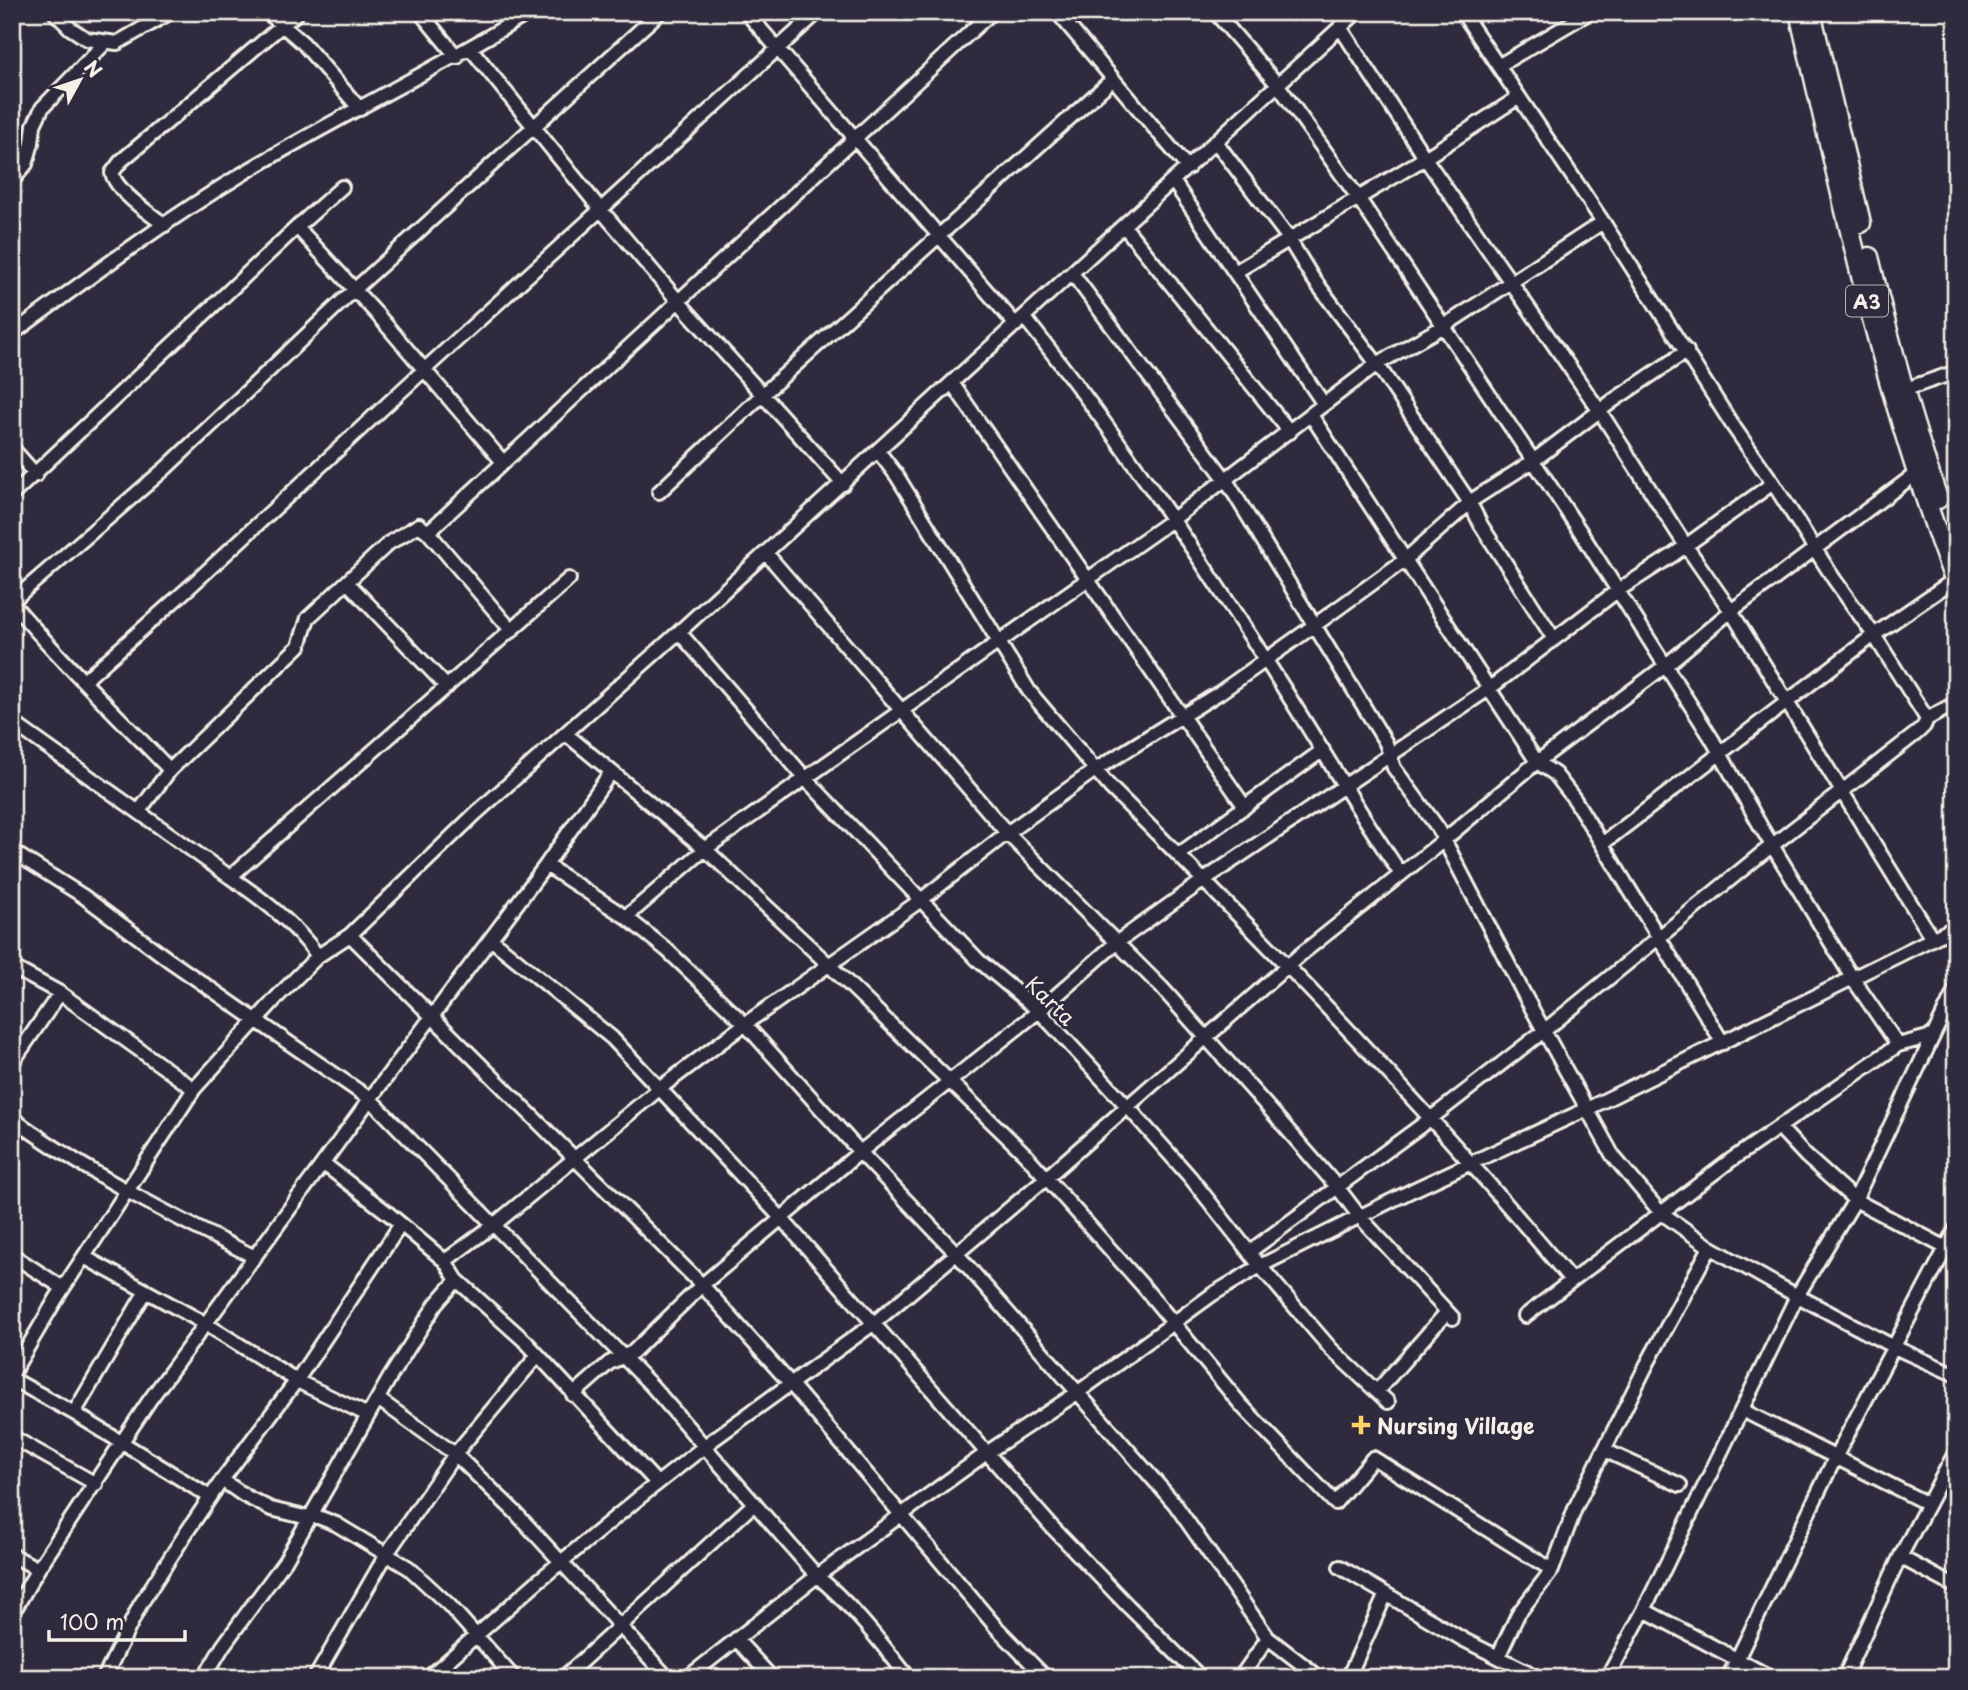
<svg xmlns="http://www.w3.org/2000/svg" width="1968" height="1690" viewBox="0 0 1968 1690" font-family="'Playpen Sans',sans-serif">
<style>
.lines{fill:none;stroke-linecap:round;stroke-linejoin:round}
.minor-casing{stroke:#f4f1e8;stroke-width:18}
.highway-casing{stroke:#f4f1e8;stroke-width:23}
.minor{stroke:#2f2a3d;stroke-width:12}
.highway{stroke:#2f2a3d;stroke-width:18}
.poi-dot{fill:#ffd166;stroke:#2f2a3d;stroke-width:2.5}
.labels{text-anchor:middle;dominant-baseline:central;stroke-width:6;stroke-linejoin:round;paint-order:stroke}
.shield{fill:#2f2a3d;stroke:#b9b5b5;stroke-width:2}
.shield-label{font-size:19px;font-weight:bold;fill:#f4f1e8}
.street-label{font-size:21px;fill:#f4f1e8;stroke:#2f2a3d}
.poi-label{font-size:21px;font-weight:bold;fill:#f4f1e8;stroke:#2f2a3d;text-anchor:start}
</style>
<rect width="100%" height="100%" fill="#2f2a3d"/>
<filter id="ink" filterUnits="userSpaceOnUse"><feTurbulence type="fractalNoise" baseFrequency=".0143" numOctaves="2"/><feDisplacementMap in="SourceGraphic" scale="14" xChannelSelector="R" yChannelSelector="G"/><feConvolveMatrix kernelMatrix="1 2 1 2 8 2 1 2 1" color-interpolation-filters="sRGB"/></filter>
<g filter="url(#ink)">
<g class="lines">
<!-- minor casing -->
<g class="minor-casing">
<path id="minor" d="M54 12 70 28 87 39 117 43 171 12
M267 12 303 43 360 109
M420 12 457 57
M746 12 1016 325
M1057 12 1188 168
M1215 12 1278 85 1359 199 1580 531 1712 739 1761 827 1853 979 1898 1045
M1462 12 1603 222 1733 426 1773 483 1834 579 1874 635 1927 719
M1340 27 1425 158 1599 410 1686 546 1731 611 1932 938
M471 49 601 210 679 302 843 484
M1498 66 1590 12
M1216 142 1287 236 1312 277 1377 364 1470 503 1481 525 1554 639
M12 181 26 164 32 143 34 125 42 108 106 42
M1173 181 1323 403
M165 225C150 214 116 191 112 173L121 161 298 12
M1124 226 1290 432
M297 227 376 313 503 462
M1235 272 1425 158 1519 97
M1072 273 1226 480 1386 743 1394 768 1438 828 1526 998 1613 1156 1660 1212 1710 1247 1777 1285 1894 1347 1956 1375
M1024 317C1111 426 1190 543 1265 659 1312 731 1353 804 1401 874
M12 334C86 280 160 224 239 176 334 118 435 71 530 12
M952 383 1245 807
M1903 390 1956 372
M1311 415 1537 762 1555 774 1575 800 1723 1043
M12 448 36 475
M878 451 897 476 1029 691 1110 787C1270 945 1427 1107 1571 1280
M659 492 762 395 1113 79
M12 495 297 227 342 187
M428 532 992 12
M766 553 1007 833 1162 988 1273 1113 1338 1188 1360 1217 1453 1318
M347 582 447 687
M12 601 167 467 354 290 660 12
M12 603C62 662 117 715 170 770
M679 632 806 779 978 960 1039 1011 1127 1106 1190 1177 1260 1266 1331 1349 1388 1402
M85 680 193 584 424 370 818 12
M12 722 230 877
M566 734 705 849 828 964 1025 1154 1142 1285 1242 1406 1335 1503 1373 1458 1552 1570
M139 811 170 770 299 646 308 618 389 543 419 525 428 532 512 631
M1602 844 1874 635 1954 580
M12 851 83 896 169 960 370 1099 652 1386 817 1576C852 1605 881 1643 909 1678
M1178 855 1323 750
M546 865 626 917 667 950 745 1024 860 1152 956 1253 1175 1504 1268 1638 1320 1678
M626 917 705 849 1172 520 1377 364 1444 326 1603 222
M350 935 702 1285 790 1383 996 1627 1046 1678
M491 939 612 1038 782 1219 1052 1527 1129 1607 1201 1678
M318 956C294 923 264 900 230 877L569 579
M12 967 60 993 194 1089
M12 1063 60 993
M12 1118C87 1173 172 1216 255 1257
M1779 1127 1806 1156 1855 1200 1956 1253
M324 1164 389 1214 445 1261 457 1280 526 1342 657 1483
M1249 1252 1430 1119 1545 1030 1760 855 1918 732 1924 726 1927 719 1956 703
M12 1255 63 1288
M445 1261 495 1224 659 1089 745 1024 921 900 1007 833 1095 770 1219 693 1315 625 1406 559 1474 499 1533 461 1614 400 1687 351
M146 1291 206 1324 301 1383 368 1415
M1525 1316 1731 1160 1898 1045 1932 1036
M12 1374 56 1299 194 1089 278 996 318 956 350 935 474 815 679 632 1357 12
M12 1379 74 1413 210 1497
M1378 1390 1447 1312
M573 1395 609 1363 633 1352 702 1285 860 1152 1039 1011 1116 943 1204 880 1490 688 1617 591 1673 555 1773 483
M378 1399 455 1454 514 1511 668 1678
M1742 1410 1928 1504
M74 1413 146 1291 84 1257
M12 1437 96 1484
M1604 1450 1680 1485
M222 1480 245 1496 271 1509 300 1516 318 1517 336 1524 409 1568 449 1605 514 1678
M12 1555 38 1569
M1900 1557 1956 1587
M1340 1567 1464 1640 1540 1678
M1644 1610 1772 1678
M12 1614 38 1569 149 1401 370 1099 546 865 611 772
M736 1639 772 1678
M1498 1657 1518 1614 1552 1570 1576 1506 1646 1366 1710 1247
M104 1678 140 1605 188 1530 222 1480 297 1380 401 1224
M204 1678 223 1646 285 1561 390 1377 436 1304 457 1280
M315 1678 386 1555 455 1454 538 1355
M428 1678 538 1581 640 1497 714 1439 873 1324 1046 1178 1300 955 1444 840 1537 762 1665 666 1731 611 1921 470
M563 1678 755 1503
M687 1678 817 1576 988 1452 1077 1393 1213 1294 1260 1266 1413 1190 1587 1109 1956 927
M1240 1678 1268 1638
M1348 1678 1386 1594
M1607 1678 1644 1610 1797 1296 1855 1200 1956 988
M1728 1678 1836 1456 1956 1229
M1844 1678 1900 1557 1956 1451"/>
</g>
<!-- highway casing -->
<g class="highway-casing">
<path id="highway" d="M1799 12C1843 205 1885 399 1956 584
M1811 12 1861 223
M1869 257C1889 339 1911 419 1938 499"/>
</g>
<!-- minor -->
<use href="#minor" class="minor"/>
<!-- highway -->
<use href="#highway" class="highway"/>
</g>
</g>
<!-- markers -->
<path class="poi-dot" d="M1357.5 1414.5h7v7h7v7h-7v7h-7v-7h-7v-7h7z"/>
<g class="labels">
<!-- shield labels -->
<rect class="shield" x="1846" y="285.5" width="42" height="31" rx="5"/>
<g class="shield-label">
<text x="1867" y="301">A3</text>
</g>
<!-- street labels -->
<g class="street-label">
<text transform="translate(1051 1000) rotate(44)">Karta</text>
</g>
<!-- poi labels -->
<g class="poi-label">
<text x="1377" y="1425">Nursing Village</text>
</g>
</g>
<!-- margin -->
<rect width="1968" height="1690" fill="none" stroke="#2f2a3d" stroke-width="42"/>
<rect x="21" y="21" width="1926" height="1648" fill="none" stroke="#f4f1e8" stroke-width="2.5" filter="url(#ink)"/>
<!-- north arrow -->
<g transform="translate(80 80) rotate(50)" stroke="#2f2a3d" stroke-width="5" paint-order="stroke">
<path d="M0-5L12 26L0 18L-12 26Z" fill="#f4f1e8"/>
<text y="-10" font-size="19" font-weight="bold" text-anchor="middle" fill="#f4f1e8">N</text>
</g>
<!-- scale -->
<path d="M49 1630v10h136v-10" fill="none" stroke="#f4f1e8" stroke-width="3.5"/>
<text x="60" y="1630" font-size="21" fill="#f4f1e8" stroke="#2f2a3d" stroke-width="5" paint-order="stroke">100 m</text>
</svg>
